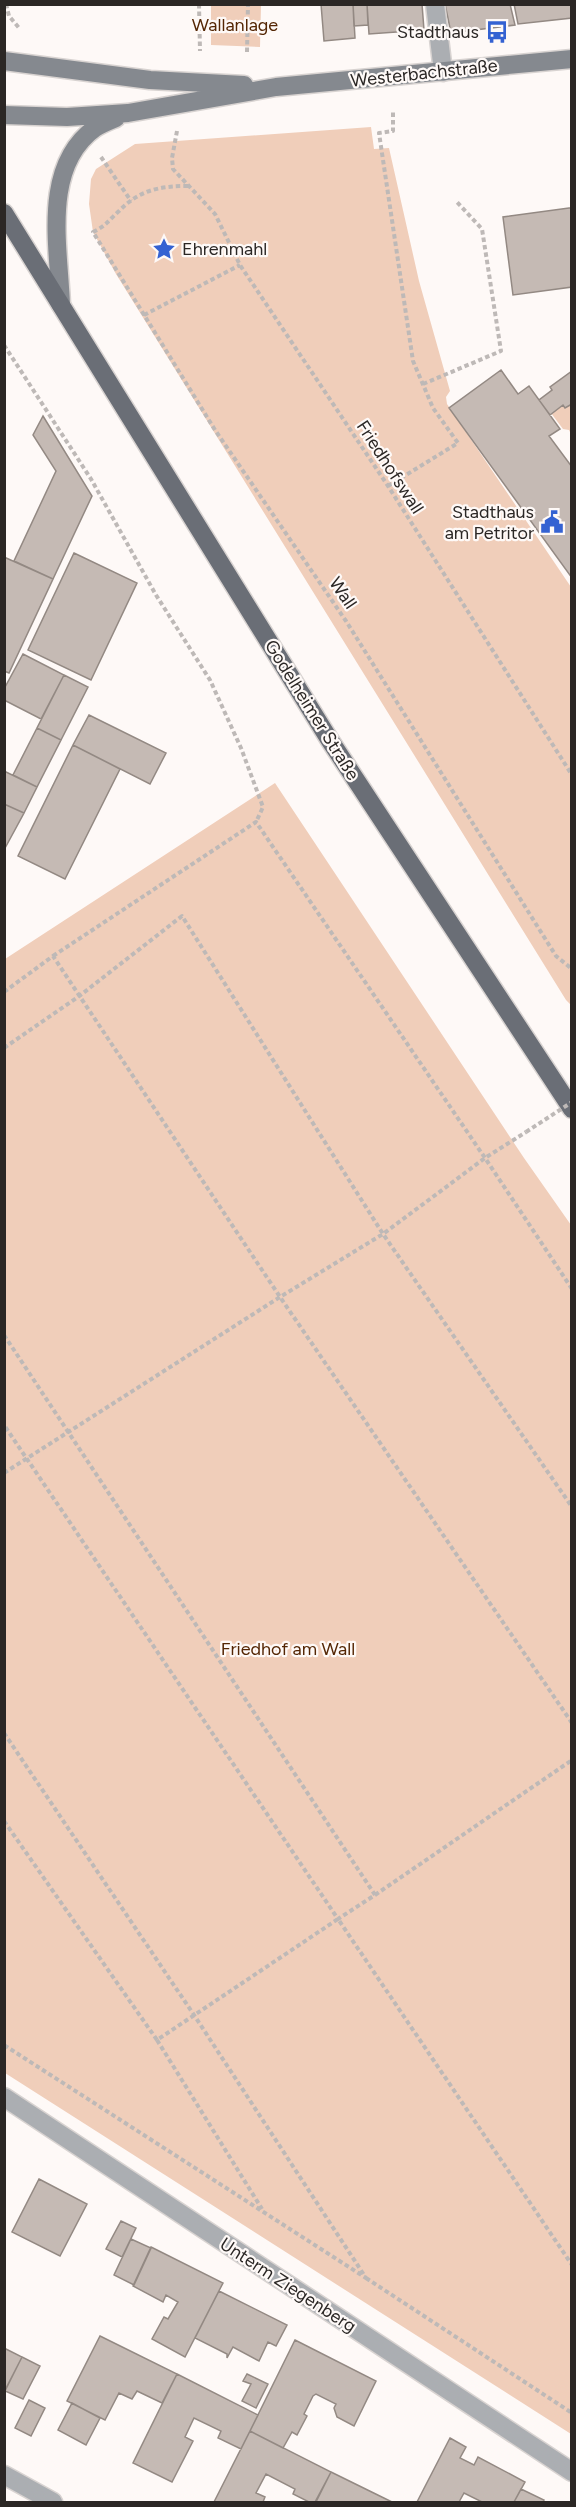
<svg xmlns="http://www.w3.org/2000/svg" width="576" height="2507" viewBox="0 0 576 2507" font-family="Figtree,sans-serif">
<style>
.green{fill:#f0ceba}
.building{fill:#c5bab4;stroke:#938983;stroke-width:1.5}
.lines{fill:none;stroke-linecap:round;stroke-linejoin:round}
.street-casing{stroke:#d8d3d1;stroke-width:21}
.secondary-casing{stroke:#d8d3d1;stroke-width:21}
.primary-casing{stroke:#d8d3d1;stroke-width:21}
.path{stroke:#beb9b7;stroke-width:4;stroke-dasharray:4.5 3;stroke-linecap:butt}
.street{stroke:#abaeb2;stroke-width:18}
.secondary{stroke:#85898f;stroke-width:18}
.primary{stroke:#6a6e76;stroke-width:18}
.path-bridge{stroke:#beb9b7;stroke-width:4;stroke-dasharray:4.5 3;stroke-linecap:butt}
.labels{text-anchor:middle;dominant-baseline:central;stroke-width:4.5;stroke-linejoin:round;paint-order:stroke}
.park-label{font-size:18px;fill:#542604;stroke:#fef9f7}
.poi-label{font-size:18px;fill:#2b2725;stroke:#fef9f7;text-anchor:end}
.street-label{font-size:18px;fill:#2b2725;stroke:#fef9f7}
</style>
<rect width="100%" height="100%" fill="#fef9f7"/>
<!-- green -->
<path class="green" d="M211 5H261L260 47 211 45Z
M371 127 374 149 389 148 419 281 450 391 446 397 447 404 571 587V1005L566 1000 116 274 93 232 89 204 91 179 96 169 135 144Z
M571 404V434L569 430 563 429 551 413 563 405 565 408Z
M275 783 524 1158 571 1225V2434L5 2073V959Z"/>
<!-- building -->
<path class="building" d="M321 4H353L355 38 324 41Z
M353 4H367L368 25 354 26Z
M367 4H422L424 30 369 34Z
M445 4H510L515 25 451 33Z
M514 4H572V18L518 24Z
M569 208H572V287L513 295 503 217Z
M501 370 518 394 529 386 560 429 549 436 572 467V578L449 408Z
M572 371V404L565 408 563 405 550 415 539 400 552 390 550 387Z
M43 416 92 496 53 579 14 561 56 471 33 435Z
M74 553 137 583 91 680 28 650Z
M4 557 53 579 9 673 4 671Z
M23 654 64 675 41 719 4 700V689Z
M64 675 88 687 61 740 37 728Z
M89 715 166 753 150 784 73 745Z
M37 728 61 740 37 787 13 775Z
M73 745 120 769 65 879 18 856Z
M4 771 37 787 24 813 4 804Z
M4 804 24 813 4 850Z
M39 2179 87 2204 60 2256 12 2232Z
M121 2221 136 2228 122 2257 106 2249Z
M131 2239 151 2248 134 2285 114 2275Z
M151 2247 223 2283 185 2357 152 2339 164 2317 168 2319 178 2302 166 2295 163 2302 133 2286Z
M219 2291 287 2325 276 2346 268 2342 259 2361 233 2347 227 2358V2354L195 2338Z
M100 2336 177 2374 162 2403 137 2391 132 2399 119 2393 105 2420 67 2401Z
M295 2340 376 2381 354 2426 337 2417 334 2408 336 2404 316 2394 313 2396 304 2414 307 2416 297 2435 292 2432 283 2448 250 2431Z
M4 2348 22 2357 4 2392Z
M22 2357 40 2366 23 2399 5 2391Z
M177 2374 258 2415 241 2449 218 2438 221 2431 194 2418 185 2437 193 2441 172 2482 133 2463Z
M247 2374 268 2384 256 2408 242 2401 251 2384 243 2381Z
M29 2400 45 2408 31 2436 15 2428Z
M72 2403 100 2418 86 2445 58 2430Z
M250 2431 331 2472 315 2502H309L293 2494 295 2489 266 2474 256 2493 265 2497 263 2502H214Z
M450 2438 466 2447 460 2458 474 2465 478 2457 525 2482 514 2502H482L464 2493 459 2502H417Z
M331 2472 392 2502H316Z
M521 2489 544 2500 543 2502H514Z"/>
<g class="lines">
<!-- street casing -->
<g class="street-casing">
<path id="street" d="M435 4 443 72
M4 2097 572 2472
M4 2475 53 2502"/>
</g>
<!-- secondary casing -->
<g class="secondary-casing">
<path id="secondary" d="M4 61 150 80 244 85
M4 115 67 117 128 113 276 87 572 59
M61 305C59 248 41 167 95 128 101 124 109 121 116 118"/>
</g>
<!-- primary casing -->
<g class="primary-casing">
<path id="primary" d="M4 213 329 739 572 1109"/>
</g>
<!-- path -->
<path class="path" d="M6 4 9 16 20 29
M199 4 200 51
M247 52 248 4
M177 131 172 158 173 169 215 214 240 265 388 486 572 775
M101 157 131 201
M188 186C160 186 139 190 119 211 108 221 107 225 93 232L215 430 346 621 556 956 572 969
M144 315 240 265
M4 345 91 479 156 595 210 680 241 748 263 807 256 822
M423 384 501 351 482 229 456 201
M388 486 458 443 433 408 413 361 379 133 393 131V112
M53 956 256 822 485 1158 572 1289
M4 992 53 956 280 1297 572 1723
M4 1048 78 997 182 916 383 1234 572 1507
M4 1335 375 1895 338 1919 4 1425
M4 1473 280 1297 383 1234 485 1158 526 1132
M4 1733 194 2015 366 2278 4 2045
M4 1821 157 2040 338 1919 572 2265
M375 1895 572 1760
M157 2040 262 2209
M366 2278 572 2413"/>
<!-- street -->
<use href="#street" class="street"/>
<!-- secondary -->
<use href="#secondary" class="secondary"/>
<!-- primary -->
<use href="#primary" class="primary"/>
<!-- path-bridge -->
<path class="path-bridge" d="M526 1132 572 1102"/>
</g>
<!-- icons -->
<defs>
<g id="bus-bare" transform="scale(1.8)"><path d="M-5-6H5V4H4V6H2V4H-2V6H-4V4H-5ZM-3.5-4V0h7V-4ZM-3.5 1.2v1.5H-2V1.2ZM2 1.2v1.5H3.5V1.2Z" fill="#3462d2" stroke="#fef9f7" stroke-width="2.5" paint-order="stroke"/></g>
<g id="sight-bare" transform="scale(1.8)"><path d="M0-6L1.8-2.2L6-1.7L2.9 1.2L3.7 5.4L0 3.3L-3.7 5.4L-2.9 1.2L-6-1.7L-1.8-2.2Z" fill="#3462d2" stroke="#fef9f7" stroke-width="2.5" paint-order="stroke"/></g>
<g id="civic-bare" transform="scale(1.8)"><path d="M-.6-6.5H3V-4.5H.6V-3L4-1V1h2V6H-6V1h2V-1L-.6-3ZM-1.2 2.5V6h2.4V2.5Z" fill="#3462d2" stroke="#fef9f7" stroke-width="2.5" paint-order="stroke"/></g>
</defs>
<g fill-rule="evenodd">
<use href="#bus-bare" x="497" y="32"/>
<use href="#sight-bare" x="164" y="249"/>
<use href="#civic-bare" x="552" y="522"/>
</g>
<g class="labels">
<!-- park labels -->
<g class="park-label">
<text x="235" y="25">Wallanlage</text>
<text x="288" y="1649">Friedhof am Wall</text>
</g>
<!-- poi labels -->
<g class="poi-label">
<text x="479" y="32">Stadthaus</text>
<text x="182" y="249" text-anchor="start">Ehrenmahl</text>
<text x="534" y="512">Stadthaus<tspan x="534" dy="21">am Petritor</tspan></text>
</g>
<!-- street labels -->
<g class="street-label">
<text transform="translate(424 73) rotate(-6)">Westerbachstraße</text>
<text transform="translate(390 467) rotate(57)">Friedhofswall</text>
<text transform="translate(343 593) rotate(56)">Wall</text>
<text transform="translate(312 710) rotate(58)">Godelheimer Straße</text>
<text transform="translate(288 2285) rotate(33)">Unterm Ziegenberg</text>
</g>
</g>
<!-- border -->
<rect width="576" height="2507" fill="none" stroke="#2b2725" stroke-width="12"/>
</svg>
